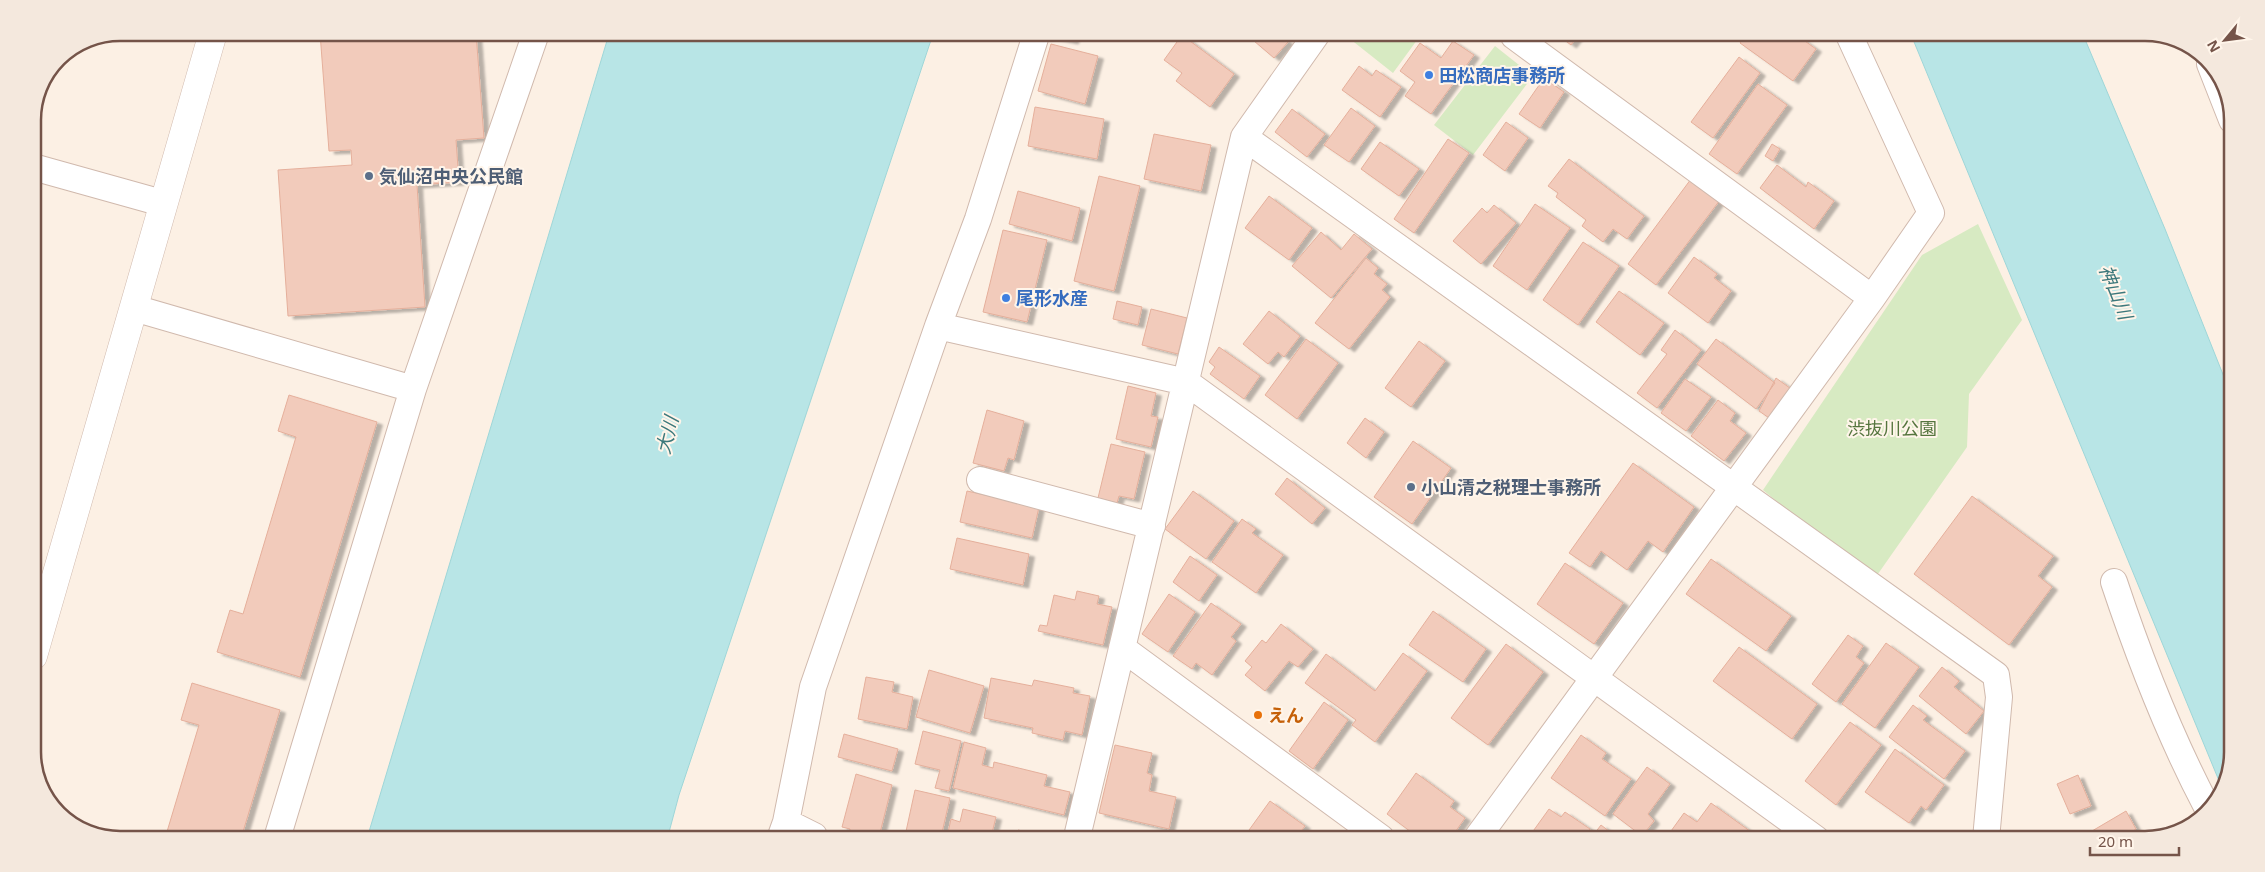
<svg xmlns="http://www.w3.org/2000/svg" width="2265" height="872" viewBox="0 0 2265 872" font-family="'Noto Sans','Noto Sans JP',sans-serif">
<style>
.green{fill:#d7eac2}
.water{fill:#b8e5e6;stroke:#9ed6d8}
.building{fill:#f2cbbb;stroke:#e5af9b;filter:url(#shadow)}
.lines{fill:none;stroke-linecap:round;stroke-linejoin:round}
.minor-casing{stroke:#d0b9ad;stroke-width:28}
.tertiary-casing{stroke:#d0b9ad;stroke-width:29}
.minor{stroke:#fff;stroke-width:26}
.tertiary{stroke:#fff;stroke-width:28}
.shop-dot{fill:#3f7fe0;stroke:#fff5ea;stroke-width:2}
.service-dot{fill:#5c6f8a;stroke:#fff5ea;stroke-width:2}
.food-dot{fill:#e8710a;stroke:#fff5ea;stroke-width:2}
.labels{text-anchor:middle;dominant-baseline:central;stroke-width:4;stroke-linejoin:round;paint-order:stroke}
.shop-label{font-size:18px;font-weight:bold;fill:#366cbe;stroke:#fff5ea;text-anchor:start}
.service-label{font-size:18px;font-weight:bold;fill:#4e5e75;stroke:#fff5ea;text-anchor:start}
.park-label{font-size:18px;fill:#55753e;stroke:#fff5ea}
.food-label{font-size:18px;font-weight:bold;fill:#c56008;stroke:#fff5ea;text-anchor:start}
.water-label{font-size:19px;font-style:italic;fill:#3c787b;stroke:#fff5ea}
.rim{fill:none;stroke:#755449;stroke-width:2.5}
</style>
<defs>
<filter id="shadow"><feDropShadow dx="5.5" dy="3" stdDeviation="1" flood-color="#0004"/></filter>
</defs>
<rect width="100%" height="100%" fill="#fcf0e4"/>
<!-- green -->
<path class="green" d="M1345 35 1420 36 1393 73Z
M1495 46 1533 76 1473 155 1434 125Z
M1978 224 2022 320 1969 394 1967 447 1873 581 1763 490 1922 255Z"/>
<!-- water -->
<path class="water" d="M609 34H933L679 795 668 836 368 835Z
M1912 37H2084L2165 229 2230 392 2228 780 2222 788Z"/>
<!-- building -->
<path class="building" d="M320 33H476L484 138 456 140 459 182 417 185 425 307 288 316 278 170 352 165 351 150 329 151Z
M1054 35H1074L1073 41 1053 37Z
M1182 35 1234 74 1210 107 1176 81 1182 73 1164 60Z
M1258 35H1279L1288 42 1274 58 1254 41Z
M1559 36H1578L1571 45Z
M1745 36H1798L1816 49 1793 81 1740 43Z
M1453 41 1474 55 1431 114 1405 96 1415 82 1400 71 1420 43 1441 58Z
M1051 44 1098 56 1085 104 1038 91Z
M1739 57 1760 73 1713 138 1691 122Z
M1359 66 1372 76 1376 70 1401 87 1380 117 1342 90Z
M1544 78 1564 92 1540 128 1519 114Z
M1758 84 1787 105 1737 174 1709 154Z
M1035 107 1104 119 1097 159 1028 146Z
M1351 108 1375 126 1349 162 1324 145Z
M1292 109 1325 134 1307 157 1275 132Z
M1506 122 1528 138 1505 171 1483 155Z
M1154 134 1211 145 1201 191 1144 179Z
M1448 139 1469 153 1414 233 1394 219Z
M1380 142 1419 169 1399 196 1361 169Z
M1772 144 1780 149 1773 161 1765 156Z
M1569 159 1644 216 1627 239 1613 229 1603 242 1582 226 1586 220 1556 197 1558 193 1548 186Z
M1777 165 1806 187 1808 182 1834 201 1814 229 1760 188Z
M1099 176 1140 186 1114 291 1074 281Z
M1691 179 1720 200 1656 285 1628 264Z
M1018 191 1080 208 1072 241 1009 224Z
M1269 196 1312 228 1289 260 1245 228Z
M1535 204 1570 228 1527 290 1493 266Z
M1494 205 1516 223 1481 264 1453 241 1482 208 1487 213Z
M1003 230 1047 240 1027 322 983 312Z
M1321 232 1341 250 1354 234 1372 249 1331 298 1292 266Z
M1583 242 1619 266 1578 325 1543 300Z
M1694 257 1717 274 1714 278 1731 291 1708 323 1668 293Z
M1366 258 1378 268 1374 274 1387 284 1382 290 1390 297 1349 349 1315 323Z
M1619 291 1664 323 1640 355 1596 322Z
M1117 301 1142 307 1138 325 1113 319Z
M1151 309 1187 318 1178 354 1142 345Z
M1269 311 1300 336 1284 357 1278 352 1268 364 1243 344Z
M1675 330 1701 350 1657 408 1637 393 1667 354 1661 350Z
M1306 339 1338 363 1297 419 1265 395Z
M1716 339 1775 383 1756 409 1697 364Z
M1419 341 1445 361 1411 407 1385 388Z
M1219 347 1260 376 1244 399 1210 374 1215 367 1209 362Z
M1776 378 1794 391 1772 420 1759 411Z
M1685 379 1711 397 1686 431 1661 413Z
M1128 386 1156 393 1151 416 1158 417 1151 447 1116 439Z
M289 395 377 422 300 677 217 652 230 610 243 614 296 437 278 431Z
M1718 400 1735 413 1730 421 1746 433 1724 461 1691 436Z
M987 410 1024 421 1014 460 1008 458 1004 471 973 463Z
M1365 418 1384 432 1366 458 1347 443Z
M1413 441 1451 468 1412 524 1374 497Z
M1111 444 1145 452 1134 499 1119 496 1117 503 1098 498Z
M1633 463 1694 507 1663 552 1648 541 1627 570 1601 551 1590 567 1569 553Z
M1287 478 1325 508 1312 524 1275 494Z
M967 491 1039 507 1032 538 960 522Z
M1193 491 1234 521 1206 559 1165 529Z
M1972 496 2053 556 2038 576 2052 587 2009 645 1914 574Z
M1242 519 1256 529 1252 533 1283 555 1256 593 1212 562Z
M957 538 1029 554 1023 585 950 569Z
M1190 556 1217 575 1199 601 1173 582Z
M1711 559 1791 616 1766 651 1686 594Z
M1565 563 1623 603 1594 644 1537 604Z
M1077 591 1099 596 1097 604 1112 607 1103 645 1038 631 1040 625 1047 626 1054 595 1075 600Z
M1169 594 1195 612 1168 652 1142 634Z
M1211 603 1241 624 1231 637 1236 641 1212 675 1196 663 1192 669 1173 656Z
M1433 611 1486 649 1463 682 1409 645Z
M1281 624 1313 649 1298 667 1289 661 1265 691 1245 675 1252 667 1245 661 1262 640 1266 643Z
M1848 635 1863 646 1856 657 1864 663 1836 702 1812 684Z
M1886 643 1919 667 1875 728 1842 704Z
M1506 644 1543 672 1488 745 1451 718Z
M1739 647 1817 704 1792 739 1713 681Z
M1403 653 1427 671 1375 742 1352 725 1356 720 1305 683 1326 654 1375 691Z
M1942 667 1959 681 1954 687 1984 711 1966 734 1919 696Z
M929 670 984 686 970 733 916 717Z
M866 677 894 682 892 692 913 697 907 729 858 719Z
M991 678 1032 686 1034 680 1074 688 1073 693 1090 696 1082 735 1065 731 1063 740 1032 733 1033 728 984 718Z
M192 683 280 710 242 835H166L199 725 181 720Z
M1324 702 1348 720 1313 769 1289 751Z
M1913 705 1927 716 1923 720 1965 751 1944 779 1889 737Z
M1850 722 1881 745 1836 805 1805 781Z
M923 731 961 741 949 791 935 788 940 770 915 764Z
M844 734 898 749 892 771 838 757Z
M1581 735 1606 753 1602 759 1631 779 1605 816 1551 778Z
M964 742 986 748 982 765 993 768 994 762 1047 775 1044 786 1070 792 1064 815 953 788Z
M1115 745 1152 753 1147 773 1152 775 1149 791 1176 797 1169 829 1099 813Z
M1895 749 1944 785 1926 810 1921 806 1909 823 1865 792Z
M1647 767 1670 784 1648 814 1654 821 1642 836 1613 814Z
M1416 773 1454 801 1450 807 1465 818 1451 838H1419L1387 814Z
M856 774 892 785 879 837H849L850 829 842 827Z
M2078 775 2091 806 2070 814 2057 784Z
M915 790 950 798 941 837 905 836Z
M1270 801 1305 826 1296 838 1244 837Z
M1711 803 1761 839 1666 838 1684 813 1697 822Z
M963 809 996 817 991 837H947L951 819 960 822Z
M1549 809 1561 817 1565 812 1590 829 1583 838H1536L1531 834Z
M2126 811 2136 829 2124 836 2126 839H2097L2092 831Z
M1601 825 1618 838H1591Z
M1018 830 1050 837H1017Z
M1934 831 1945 839H1928Z
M1317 832 1324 838H1312Z"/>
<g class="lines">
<!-- minor casing -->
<g class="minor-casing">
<path id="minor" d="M1514 36 1872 298
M2210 64 2232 120
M1244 137 1996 675 1999 697 1986 839
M33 167 162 203
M134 308 413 389 278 835
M938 326 1186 382 1816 839
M413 389 536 33
M980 480 1152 526
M2114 582C2140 660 2169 735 2207 807
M1122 648 1381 838
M786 822 814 836
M781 836 786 822 813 687 938 326 978 219 1036 35
M1077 837 1244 137 1316 35
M1477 838 1872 298 1931 213 1850 37"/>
</g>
<!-- tertiary casing -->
<g class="tertiary-casing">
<path id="tertiary" d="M33 656 213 33"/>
</g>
<!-- minor -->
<use href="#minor" class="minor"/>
<!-- tertiary -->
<use href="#tertiary" class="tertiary"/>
</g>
<!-- markers -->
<g class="shop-dot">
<circle cx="1429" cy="75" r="5"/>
<circle cx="1006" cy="298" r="5"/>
</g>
<g class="service-dot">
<circle cx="369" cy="176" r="5"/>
<circle cx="1411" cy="487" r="5"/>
</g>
<circle class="food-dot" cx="1258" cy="715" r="5"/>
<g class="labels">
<!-- shop labels -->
<g class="shop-label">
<text x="1439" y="75">田松商店事務所</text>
<text x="1016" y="298">尾形水産</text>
</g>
<!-- service labels -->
<g class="service-label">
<text x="379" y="176">気仙沼中央公民館</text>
<text x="1421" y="487">小山清之税理士事務所</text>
</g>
<!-- park labels -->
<g class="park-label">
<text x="1892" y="428">渋抜川公園</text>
</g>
<!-- food labels -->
<g class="food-label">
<text x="1268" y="715">えん</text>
</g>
<!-- water labels -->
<g class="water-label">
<text transform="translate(2116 292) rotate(68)">神山川</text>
<text transform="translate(667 435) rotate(-76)">大川</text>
</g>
</g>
<!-- crop -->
<path d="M0 0H2265V872H0ZM120 41H2145A79 79 0 0 1 2224 120V752A79 79 0 0 1 2145 831H120A79 79 0 0 1 41 752V120A79 79 0 0 1 120 41Z" fill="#f4e8dd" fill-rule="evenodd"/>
<path class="rim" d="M120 41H2145A79 79 0 0 1 2224 120V752A79 79 0 0 1 2145 831H120A79 79 0 0 1 41 752V120A79 79 0 0 1 120 41Z"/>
<!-- north arrow -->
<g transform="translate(2225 40) rotate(241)" stroke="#fff5ea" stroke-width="4" paint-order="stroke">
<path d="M0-4L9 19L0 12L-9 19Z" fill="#755449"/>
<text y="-8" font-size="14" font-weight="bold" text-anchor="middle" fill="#755449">N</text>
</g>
<!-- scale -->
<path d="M2090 847v8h89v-8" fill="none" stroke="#755449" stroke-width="2.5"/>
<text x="2098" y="847" font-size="15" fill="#755449" stroke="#fff5ea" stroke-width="4" paint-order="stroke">20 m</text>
</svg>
